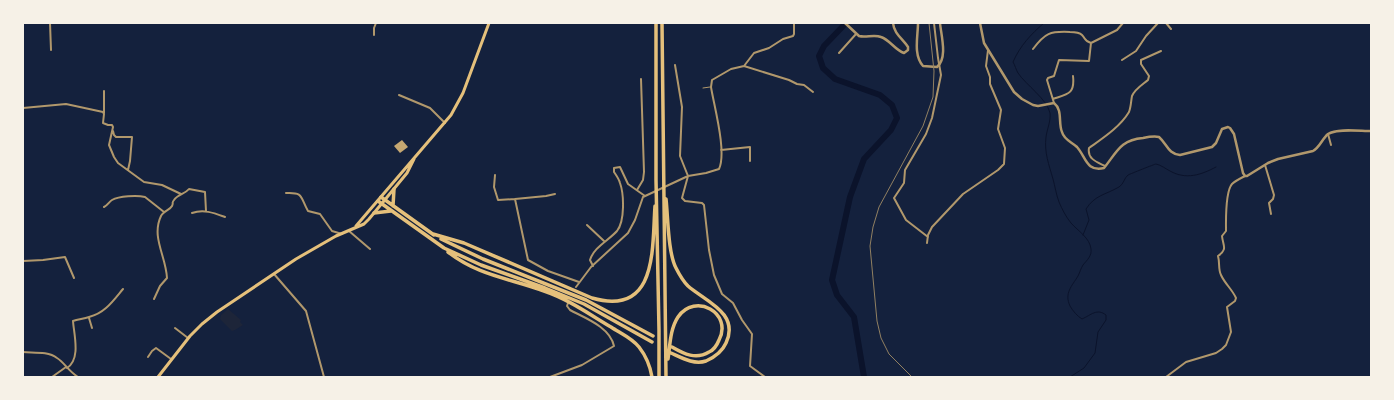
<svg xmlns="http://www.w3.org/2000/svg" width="1394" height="400" viewBox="0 0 1394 400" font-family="Roboto,sans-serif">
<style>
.green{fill:#1d2539}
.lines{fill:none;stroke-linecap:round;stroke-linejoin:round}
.stream{stroke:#0b132b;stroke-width:1}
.river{stroke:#0b132b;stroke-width:6}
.building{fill:#c6a872}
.service{stroke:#b1986c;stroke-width:1}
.minor{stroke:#b1986c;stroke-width:2}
.tertiary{stroke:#b1986c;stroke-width:2.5}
.trunk{stroke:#e5c07b;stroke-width:3}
.motorway{stroke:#e5c07b;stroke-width:3.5}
.rail{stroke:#918062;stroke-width:1}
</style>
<rect width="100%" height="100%" fill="#14213d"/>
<!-- green -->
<path class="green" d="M228 309 241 320 240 322 243 325 235 330 232 331 220 319 221 315Z"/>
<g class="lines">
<!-- stream -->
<path class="stream" d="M1044 23C1031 34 1020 46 1013 62 1015 65 1016 70 1018 73 1026 85 1047 99 1050 113 1051 121 1047 129 1046 137 1044 152 1049 165 1053 179 1055 186 1056 194 1059 202 1062 209 1066 217 1071 223 1078 231 1090 238 1091 249 1092 256 1087 260 1083 265 1081 268 1080 272 1078 276 1072 286 1064 293 1070 306 1073 311 1077 316 1082 319 1091 315 1097 308 1106 315V320L1098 332 1095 353 1084 368 1070 377
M1083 235 1089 220 1086 209C1095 195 1105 195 1119 187 1124 184 1124 178 1128 175 1130 174 1155 164 1156 164 1161 165 1166 169 1170 171 1186 180 1201 175 1216 167"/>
<!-- river -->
<path class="river" d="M846 23 824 46 819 56 823 68 835 79 880 95 892 105 897 118 891 130 864 159 850 197 832 280 837 295 854 317 864 377"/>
</g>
<!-- building -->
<path class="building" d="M402 140 408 147 400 153 394 146Z"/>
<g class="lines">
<!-- service -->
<path class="service" d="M703 88 710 87"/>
<!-- minor -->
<path class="minor" d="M50 23 51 50
M1166 23 1171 29
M374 35V28L376 23
M1033 49C1045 33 1050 31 1070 32 1073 32 1079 32 1082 35 1086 39 1084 41 1091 43
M839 53 856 34
M1122 60 1136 51 1146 36 1158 23
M675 65 682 107 680 156 688 176 682 198 685 201 702 203 704 205 709 250 714 275 722 294 733 303 742 320 752 334 750 366 765 377
M744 66 789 80 797 84 804 85 813 92
M399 95 430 108 445 123
M1053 99C1068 94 1075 94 1073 76
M1054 103 1047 80 1048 78 1054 76 1059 60 1089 61 1091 43 1117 30 1123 23
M23 108 66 104 103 112 104 114 103 123 108 125H112L113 127 109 145 114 157 118 163 144 182 162 185 181 194
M104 113V91
M113 131 114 135 116 137H132L130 161 128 170
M1328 134 1331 145
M721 150 750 147V161
M1265 165 1274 195 1273 199 1269 203 1271 214
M1105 166C1097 162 1087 159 1089 148 1103 138 1120 127 1129 112 1131 107 1131 101 1132 96 1135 89 1142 85 1148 80L1149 76 1141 64V60L1161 51
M495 175 494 187 498 200 515 199
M637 190 643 180 644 172 641 79
M286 193C304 192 300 197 308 211L320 214 332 231 342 234
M555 194 546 196 515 199 528 260 548 271 579 282
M104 207C108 205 109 202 112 200 119 196 137 195 145 197L164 212
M192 213C204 209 214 213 225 217
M587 225 604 241
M349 231 370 249
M928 237 906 220 894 198 904 183 905 170 926 134 932 118 941 75 938 58 934 23
M927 243 928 235 932 227 963 194 998 170 1004 164 1005 148 998 129 1001 110 990 84V77L986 66 988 50
M23 261 43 260 65 257 74 278
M593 266 590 260C594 247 608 241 617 231 625 221 624 194 620 183 619 179 616 175 614 172V168L620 167 628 184 645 196
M274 274 306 311 324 377
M576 287 591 267 628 233 635 220 643 197 688 176 706 173 719 169C727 152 714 106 711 87L712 80 731 69 744 66 754 53 769 48 783 39 793 36 794 34V23
M154 299 160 286 167 278C166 256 151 237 161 216 163 211 170 210 172 206 174 202 171 204 174 200 178 194 185 194 189 189L205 192 206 211
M89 318 92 328
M175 328 188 338
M23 352C33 353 48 351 57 358 65 363 68 371 78 377
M148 357 152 351 156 348 171 359
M67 368C81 359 74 335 73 321 78 319 83 319 89 317 105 313 113 301 123 289
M52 377 66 367
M550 377 582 365 614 346C610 327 585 318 570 310L567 306 568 303
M1166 377 1186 362 1216 353 1222 349 1226 345 1231 332 1227 307 1235 301 1236 298C1232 289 1225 284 1221 275 1218 269 1220 263 1218 256 1228 249 1223 246 1222 236L1226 231C1226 220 1225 192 1232 184 1235 181 1241 178 1245 176"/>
<!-- tertiary -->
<path class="tertiary" d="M845 23 859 36C866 38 874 34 881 37 890 40 895 50 904 53L908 50V47C903 39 894 34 893 23
M918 23C918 36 913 55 923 66L937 67C948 58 941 35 940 23
M980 23 984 43 1014 92 1022 99 1033 105 1038 106 1054 103C1063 110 1058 123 1062 132 1064 140 1072 142 1077 147 1086 157 1086 172 1104 168 1117 152 1120 140 1143 138 1148 137 1154 136 1159 137 1167 144 1168 154 1180 155L1212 147 1216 143 1222 129 1228 127 1230 128 1234 134 1243 173 1245 176H1247L1268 163 1278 159 1313 151C1320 147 1322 139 1328 134 1337 128 1360 131 1371 131"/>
<!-- trunk -->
<path class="trunk" d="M356 226 451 115 463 93 489 23
M158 377 190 336 202 324 217 312 296 259 336 236 364 224 369 219 407 173 414 159"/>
<!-- motorway -->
<path class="motorway" d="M656 23V180L659 330V377
M662 23 666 377
M381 197 434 235
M666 199C668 217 668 253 676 268 679 274 683 281 688 286 705 301 740 313 726 343 722 352 715 357 706 361 694 365 682 358 671 353
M378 201 444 248 481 265 545 288 584 304 652 342
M393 206 394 189
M374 213 391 211
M433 234 464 243 592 298C658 317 652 248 655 206
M441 239 483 259 586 300 653 336
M448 252C479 276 509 278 544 291 568 299 589 314 611 327 620 333 632 338 639 347 646 356 650 365 652 377
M668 359C670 346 670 329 678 317 695 292 733 313 719 340 717 345 714 350 709 352 696 360 684 354 672 347"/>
<!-- rail -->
<path class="rail" d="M912 377 889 354 881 338 877 321 870 246 873 227 879 207 923 126 933 97 934 71 929 23"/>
</g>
<!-- border -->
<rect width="1394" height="400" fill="none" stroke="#f6f1e7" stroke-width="48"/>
</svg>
